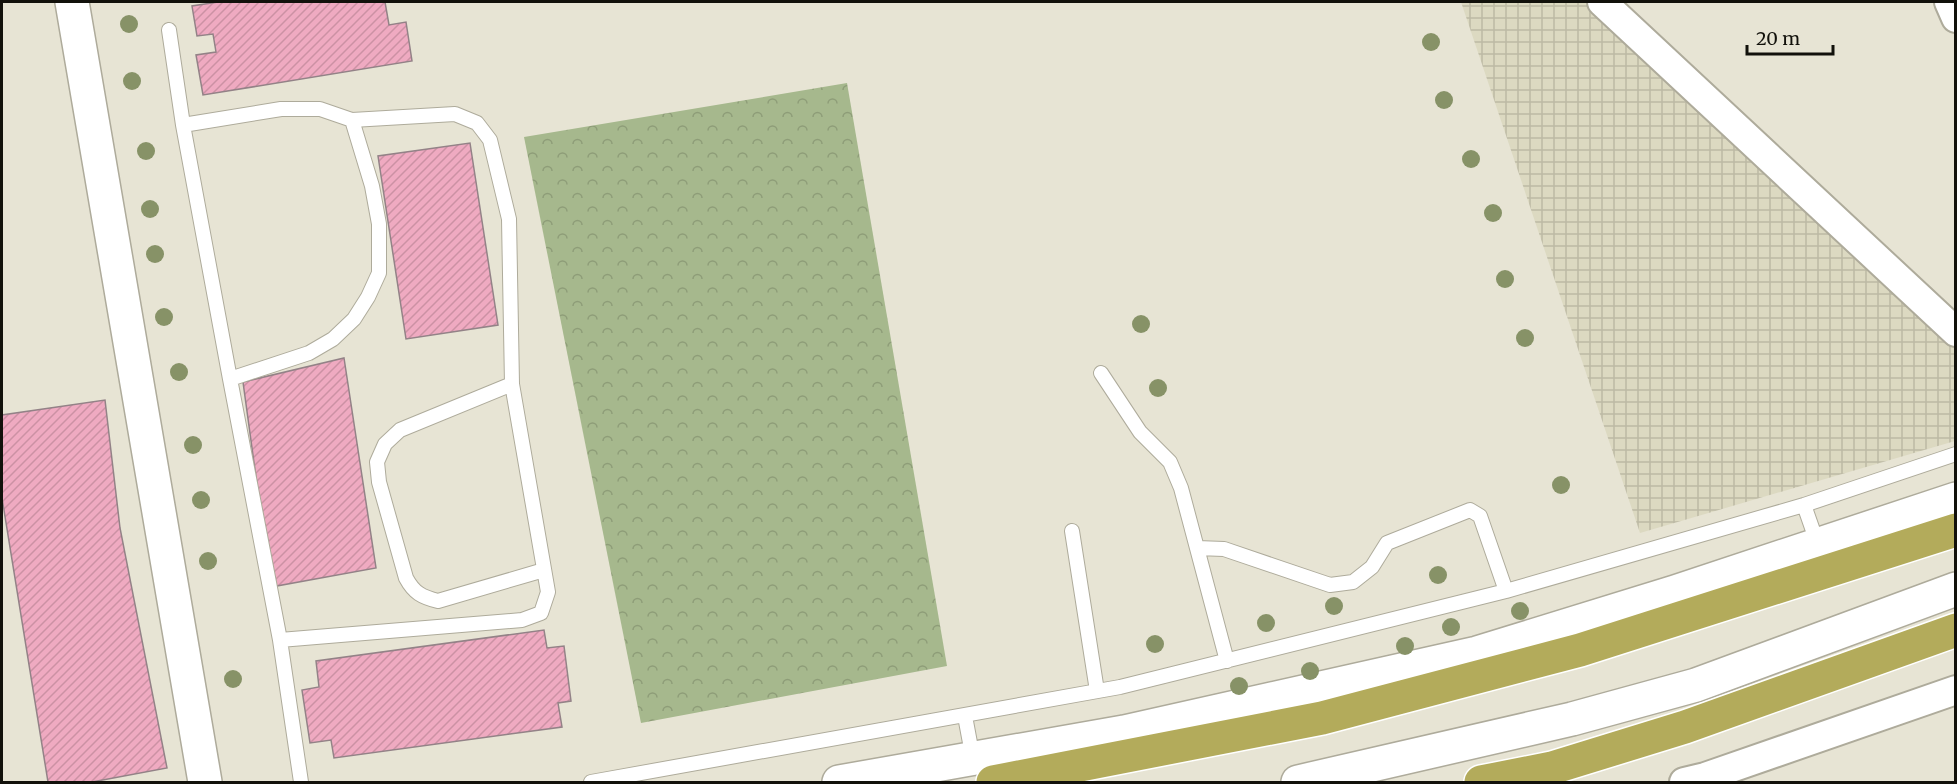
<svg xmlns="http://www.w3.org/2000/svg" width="1957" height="784" viewBox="0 0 1957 784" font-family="Merriweather,serif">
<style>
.industrial{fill:url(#industrial-grid)}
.forest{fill:url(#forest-crowns)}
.building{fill:url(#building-hatch);stroke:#938287;stroke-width:1.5}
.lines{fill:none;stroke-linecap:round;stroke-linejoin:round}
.service-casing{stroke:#aeab9b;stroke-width:16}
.minor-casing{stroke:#aeab9b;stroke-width:32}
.tertiary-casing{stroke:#aeab9b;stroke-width:36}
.secondary-casing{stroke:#aeab9b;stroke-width:36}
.trunk-casing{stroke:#fff;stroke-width:36}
.service{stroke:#fff;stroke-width:14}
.minor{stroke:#fff;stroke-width:28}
.tertiary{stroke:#fff;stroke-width:33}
.secondary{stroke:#fff;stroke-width:33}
.trunk{stroke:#b3ab5b;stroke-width:33}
.tree{fill:#879267}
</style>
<defs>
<pattern id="industrial-grid" width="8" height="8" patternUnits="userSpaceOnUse" patternTransform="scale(1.5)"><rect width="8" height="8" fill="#dcd9c1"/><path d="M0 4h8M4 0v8" fill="none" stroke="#bcb9a4"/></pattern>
<pattern id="forest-crowns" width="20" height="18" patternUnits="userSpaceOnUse" patternTransform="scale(1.5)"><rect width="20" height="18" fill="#a6b88d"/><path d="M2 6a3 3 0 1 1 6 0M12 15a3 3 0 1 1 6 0" fill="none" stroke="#8e9d78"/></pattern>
<pattern id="building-hatch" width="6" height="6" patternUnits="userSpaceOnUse" patternTransform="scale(1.5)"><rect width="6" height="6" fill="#efaac1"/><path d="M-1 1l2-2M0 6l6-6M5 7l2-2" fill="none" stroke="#cc91a4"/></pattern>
</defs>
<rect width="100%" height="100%" fill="#e7e4d4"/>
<!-- industrial -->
<path class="industrial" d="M1461 2H1602L1955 332V441L1640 533Z"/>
<!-- forest -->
<path class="forest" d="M847 83 947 666 641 723 524 137Z"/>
<!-- building -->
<path class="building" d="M218 2H385L389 25 406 22 412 61 203 95 196 55 216 52 213 34 197 36 192 6Z
M470 143 498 325 406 339 378 156Z
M344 358 376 568 271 587 243 382Z
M105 400 120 528 167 768 92 782H48L2 498V415Z
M544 630 547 648 564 646 571 701 558 703 562 727 334 758 331 740 310 743 302 690 319 687 316 661Z"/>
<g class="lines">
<!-- service casing -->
<g class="service-casing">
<path id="service" d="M169 30 183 125 230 379 280 640 301 782
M183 125 281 109H320L352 120 372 186 379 224V273L368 297 354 319 333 339 309 353 230 379
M1101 373 1140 432 1170 462 1181 488 1227 661
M512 384 400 430 385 444 377 462 379 482 406 578C414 593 422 597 438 601L544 570
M1804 505 1818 545
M1072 531 1097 691
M1197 548 1224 549 1330 585 1353 582 1372 567 1387 543 1470 510 1480 516 1506 591
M280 640 522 620 541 613 548 592 512 384 509 219 490 140 477 123 455 114 352 120
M965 716 973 759
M591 782 1120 687 1506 591 1804 505 1956 454"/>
</g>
<!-- minor casing -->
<g class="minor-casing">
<path id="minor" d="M1602 2 1956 332
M1949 2 1956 18
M1684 782 1705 777 1956 690"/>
</g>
<!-- tertiary casing -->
<g class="tertiary-casing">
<path id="tertiary" d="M72 2 205 782
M839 782 1124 732 1477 653 1675 592 1956 499"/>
</g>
<!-- secondary casing -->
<g class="secondary-casing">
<path id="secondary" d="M1298 782 1572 719 1696 685 1956 589"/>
</g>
<!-- trunk casing -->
<g class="trunk-casing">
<path id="trunk" d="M993 782 1322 718 1580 650 1956 530
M1481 782 1552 768 1685 727 1956 630"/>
</g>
<!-- service -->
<use href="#service" class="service"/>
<!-- minor -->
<use href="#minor" class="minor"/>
<!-- tertiary -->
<use href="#tertiary" class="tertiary"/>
<!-- secondary -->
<use href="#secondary" class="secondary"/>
<!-- trunk -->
<use href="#trunk" class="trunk"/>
</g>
<!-- trees -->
<g class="tree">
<circle cx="129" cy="24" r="9"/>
<circle cx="1431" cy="42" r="9"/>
<circle cx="132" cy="81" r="9"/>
<circle cx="1444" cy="100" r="9"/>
<circle cx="146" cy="151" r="9"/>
<circle cx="1471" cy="159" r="9"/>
<circle cx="150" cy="209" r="9"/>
<circle cx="1493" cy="213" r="9"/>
<circle cx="155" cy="254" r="9"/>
<circle cx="1505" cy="279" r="9"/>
<circle cx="164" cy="317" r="9"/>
<circle cx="1141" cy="324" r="9"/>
<circle cx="1525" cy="338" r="9"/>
<circle cx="179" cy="372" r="9"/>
<circle cx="1158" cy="388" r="9"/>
<circle cx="193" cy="445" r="9"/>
<circle cx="1561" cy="485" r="9"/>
<circle cx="201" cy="500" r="9"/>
<circle cx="208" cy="561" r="9"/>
<circle cx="1438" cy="575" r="9"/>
<circle cx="1334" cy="606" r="9"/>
<circle cx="1520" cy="611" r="9"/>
<circle cx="1266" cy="623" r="9"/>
<circle cx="1451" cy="627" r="9"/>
<circle cx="1155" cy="644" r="9"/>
<circle cx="1405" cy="646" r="9"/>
<circle cx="1310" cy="671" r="9"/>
<circle cx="233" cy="679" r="9"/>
<circle cx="1239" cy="686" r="9"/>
</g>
<!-- border -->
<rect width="1957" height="784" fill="none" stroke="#12110b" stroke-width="6"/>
<!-- scale -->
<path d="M1747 45v9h86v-9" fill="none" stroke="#12110b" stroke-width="3"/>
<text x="1756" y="45" font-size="18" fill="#12110b" stroke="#e7e4d4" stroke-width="4.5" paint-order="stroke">20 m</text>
</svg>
